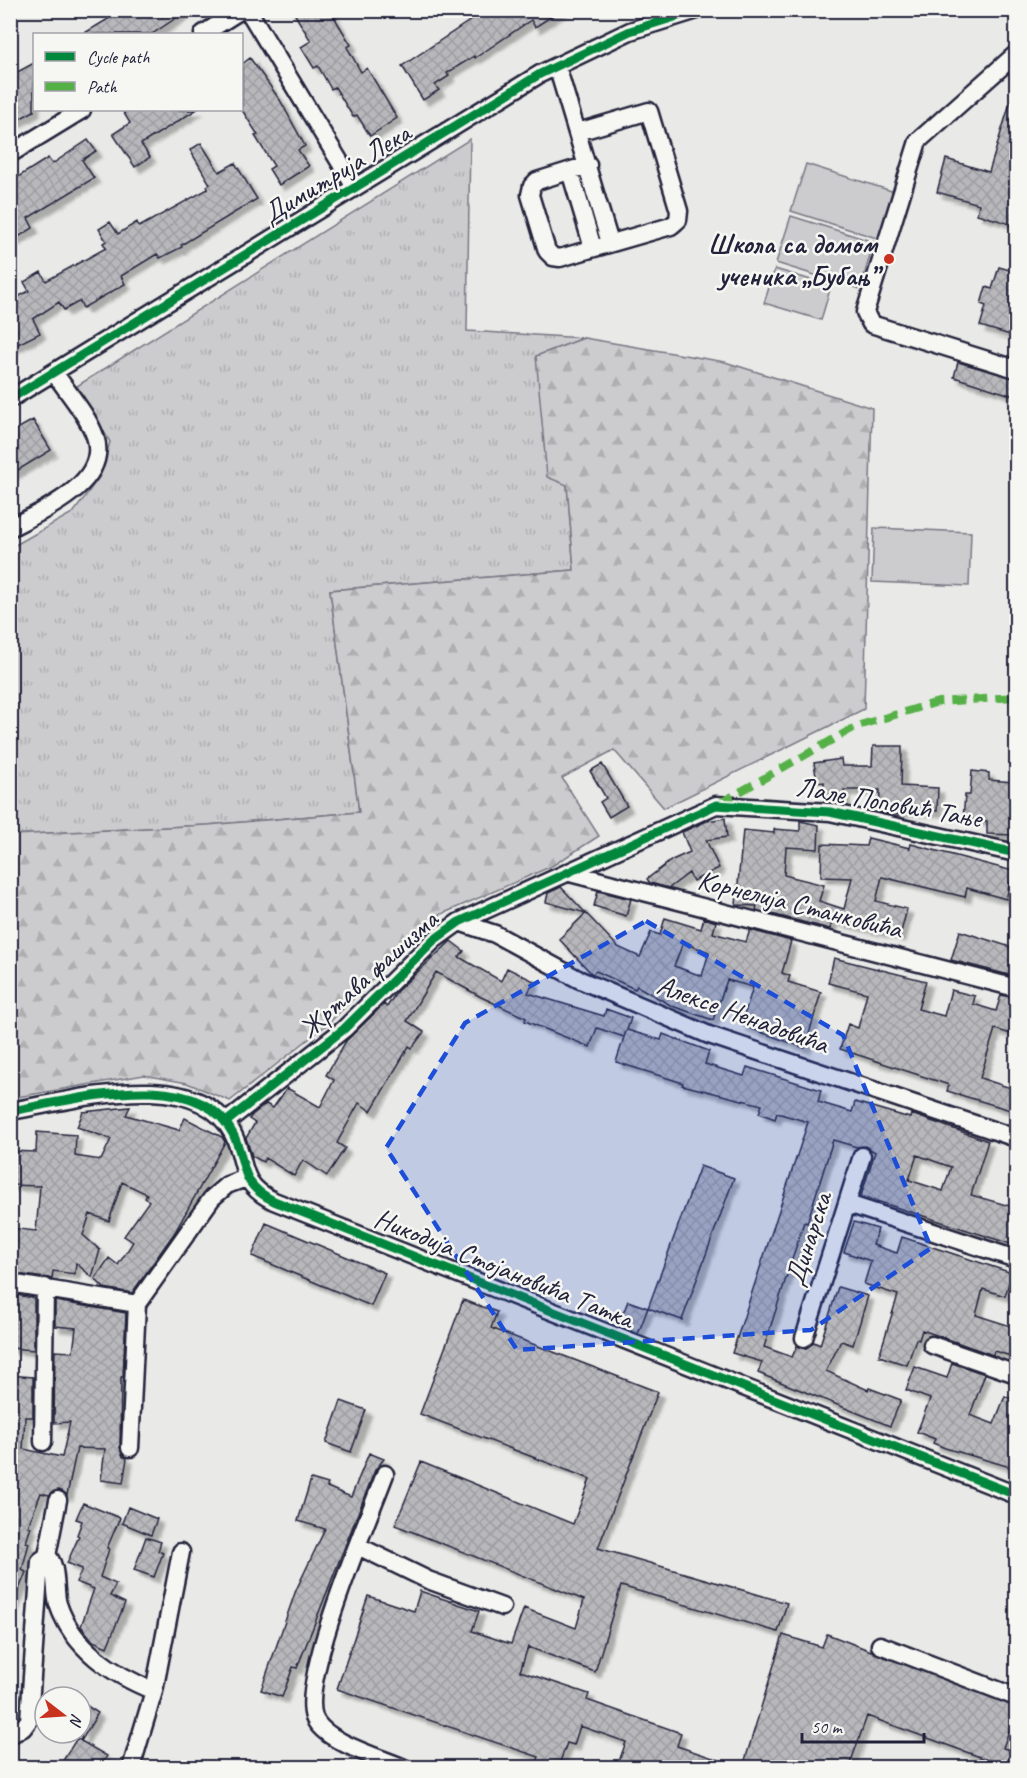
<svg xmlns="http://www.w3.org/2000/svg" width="1027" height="1778" viewBox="0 0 1027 1778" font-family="Caveat,sans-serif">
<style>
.grass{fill:url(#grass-tufts);stroke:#777784;stroke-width:1.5}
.forest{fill:url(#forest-firs);stroke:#777784;stroke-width:1.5}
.green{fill:#ccccce;stroke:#777784;stroke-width:1.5}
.building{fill:url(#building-cross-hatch);stroke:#22223b;stroke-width:1.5;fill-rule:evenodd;filter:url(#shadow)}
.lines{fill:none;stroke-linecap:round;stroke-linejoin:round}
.minor-casing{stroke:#22223b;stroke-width:21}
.minor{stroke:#f6f6f2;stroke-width:16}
.quiet{stroke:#55b146;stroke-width:8;stroke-dasharray:15 8;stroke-linecap:butt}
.cycleway-casing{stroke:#f6f6f2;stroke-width:13}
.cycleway{stroke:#00873e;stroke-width:9}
.marked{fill:#1d4ed8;fill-opacity:0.2;stroke:#1d4ed8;stroke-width:4.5;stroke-dasharray:12 8;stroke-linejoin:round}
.poi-dot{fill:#c8321e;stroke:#f6f6f2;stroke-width:2}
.labels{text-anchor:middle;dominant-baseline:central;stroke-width:5;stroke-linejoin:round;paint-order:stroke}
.street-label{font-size:28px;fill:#22223b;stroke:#f6f6f2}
.poi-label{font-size:28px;font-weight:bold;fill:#22223b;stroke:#f6f6f2;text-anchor:end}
</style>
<defs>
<pattern id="grass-tufts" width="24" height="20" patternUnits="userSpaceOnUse" patternTransform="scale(1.5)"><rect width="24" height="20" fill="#ccccce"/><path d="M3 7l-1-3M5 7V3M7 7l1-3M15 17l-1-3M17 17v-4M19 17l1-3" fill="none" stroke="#afafb2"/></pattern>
<pattern id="forest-firs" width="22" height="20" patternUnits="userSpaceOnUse" patternTransform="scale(1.5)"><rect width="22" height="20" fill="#ccccce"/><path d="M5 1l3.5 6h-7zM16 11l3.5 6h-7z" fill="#afafb2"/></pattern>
<pattern id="building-cross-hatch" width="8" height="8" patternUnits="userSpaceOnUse" patternTransform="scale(1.5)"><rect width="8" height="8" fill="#b8b8bc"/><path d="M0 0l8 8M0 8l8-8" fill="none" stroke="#9e9ea2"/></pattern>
<filter id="shadow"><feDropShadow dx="5.5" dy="5.5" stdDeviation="1.5" flood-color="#0004"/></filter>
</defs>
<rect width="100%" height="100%" fill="#e9e9e7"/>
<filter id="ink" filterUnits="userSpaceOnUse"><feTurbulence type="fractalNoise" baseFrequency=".0167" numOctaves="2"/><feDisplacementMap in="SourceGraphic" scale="12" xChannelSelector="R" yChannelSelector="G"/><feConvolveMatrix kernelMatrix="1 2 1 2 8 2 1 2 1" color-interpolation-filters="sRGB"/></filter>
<g filter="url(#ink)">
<!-- grass -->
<path class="grass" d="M470 139 467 331 584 338 536 356 567 485 574 570 330 590 359 812 207 825 11 835 10 548 74 512 100 476 110 442 77 386Z"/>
<!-- forest -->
<path class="forest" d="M584 338 725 362 872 408 864 709 664 808 614 750 562 778 599 836 552 866 435 917 329 1023 230 1101 187 1083 144 1075 11 1098V835L207 825 359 812 330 590 574 570 567 485 547 477 536 356Z"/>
<!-- green -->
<path class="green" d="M806 164 898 193 883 240 791 211Z
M791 216 874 242 860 289 776 263Z
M775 269 831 286 821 320 764 303Z
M874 528 971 532 969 586 872 582Z"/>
<!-- building -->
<path class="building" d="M123 10H188L152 34H83Z
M292 10H330L351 45 347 47 361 72 367 68 397 118 370 136 357 115 353 117 335 87 331 89 318 66 314 68 301 47 311 41Z
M486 10H562L535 27 531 20 475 58 474 56 447 73 449 76 435 85 439 90 423 100 402 66Z
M250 58 280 100 305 146 298 150 309 166 279 185 269 169 274 166 255 136 258 135 242 110V64Z
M34 63V111L10 124V76Z
M1013 93H1017V226L977 214 979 204 937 192 946 159 989 172Z
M122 110H196L141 144 150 157 135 167 113 134 130 123Z
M88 140 96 151 82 160 94 178 28 218 33 228 10 242V182L48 158 52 164Z
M201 143 219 172 235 163 257 199 181 245 182 247 160 258 157 254 121 276 125 284 83 308 80 301 64 310 59 302 33 319 40 333 10 348V301L29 291 24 282 41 272 46 281 106 248 103 243 106 241 99 229 110 222 118 234 137 222 139 227 208 189 207 186 210 184 190 150Z
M999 267 1017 272V337L980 326 986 306 981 304 986 287 992 289Z
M958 362 1017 379V397L954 377Z
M33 420 51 450 10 475V433Z
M873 746H902L901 786 938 788 937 811 901 810 900 815 879 812 880 790H844L845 802 824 801V782L817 783 814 763 841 759 842 766H872Z
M602 764 627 806 609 817 600 802 606 798 590 771Z
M972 771 989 773V780L1014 782 1013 793 1017 794 1014 835 987 834V821L963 819 965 795H970Z
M725 818 727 837 706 840 719 868 693 881 689 873 669 888 650 883 647 879 672 860 690 852 682 832 707 821Z
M800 821 819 825 818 849 786 847 784 875 824 885 819 901 844 909 852 878 821 877 822 844 866 846 868 838 910 848 911 844 1013 871 1006 899 967 888 965 897 882 877 876 901 907 909 900 936 833 920 830 929 756 910 757 906 736 905 743 830 774 833V829L800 831Z
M561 887 618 947 640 957 651 932 660 935 665 918 701 929 704 918 716 922 713 933 746 942 750 930 791 941 782 973 790 976 788 982 821 992 805 1048 741 1025 753 987 727 980 713 1020 672 1006 637 986 635 989 596 971 592 974 559 939 586 913 546 902 548 893ZM683 943 709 952 702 976 674 966Z
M598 891 631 899 626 916 594 906Z
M960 931 1017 949V977L951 960Z
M451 941 464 951 459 957 501 981 507 968 534 981 528 993 604 1016 606 1009 631 1018 627 1030 661 1040 663 1034 709 1051 705 1064 744 1076 747 1067 821 1090 818 1102 852 1112 855 1102 910 1118 911 1114 988 1141 971 1195 1017 1208V1246L861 1196 875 1152 865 1146 857 1147 833 1140 807 1223 804 1222 764 1347 792 1357 797 1346 805 1349 814 1342 820 1345 838 1287 868 1296 853 1345 841 1341 826 1371 868 1390 869 1388 901 1400 890 1426 758 1373 762 1362 732 1353 808 1122 777 1113 775 1119 759 1113 762 1105 682 1085 683 1083 616 1062 626 1031 624 1037 597 1028 590 1047 525 1021 526 1018 481 997 436 972 407 1021 424 1032 412 1048 409 1046 371 1111 359 1103 337 1143 345 1148 327 1176 303 1160 294 1176 265 1158 263 1162 252 1156 246 1138 255 1123 249 1119 252 1115 266 1104 273 1108 287 1088 320 1107 334 1080 326 1075 346 1041 384 1004 387 1007 397 991ZM917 1155 951 1167 943 1191 909 1180Z
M834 958 926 981 918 1009 944 1016 951 990 975 996 973 1004 996 1011 1001 995 1016 998 1009 1021 1017 1023V1036L995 1029 980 1078 1017 1090V1112L947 1091 949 1085 840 1049 848 1024 858 1028 867 993 828 983Z
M130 1107 126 1115 179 1130 185 1118 222 1137 225 1142 175 1232 132 1293 104 1288 95 1279 109 1258 118 1265 133 1242 124 1236 149 1201 145 1198 147 1194 122 1182 109 1221 90 1214 83 1235 100 1250 92 1277 76 1263 75 1274 53 1271 52 1279 10 1273V1228L36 1231 40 1186 10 1185V1151L36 1152 37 1132 76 1135 75 1156 101 1160 111 1139 77 1127 83 1112Z
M700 1166 734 1178 682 1320 648 1308Z
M854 1222 878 1229 873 1245 897 1253 902 1237 1012 1273 1005 1296 983 1289 976 1315 1017 1328V1358L994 1351 993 1355 922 1330 919 1340 916 1339 907 1365 879 1356 898 1295 864 1284 871 1261 844 1252Z
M266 1223 385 1273 371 1306 252 1256Z
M10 1294 34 1298V1350L10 1348Z
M463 1300 497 1312 491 1328 658 1392 598 1548 787 1603 778 1632 621 1586 595 1672 528 1647 520 1671 589 1694 587 1700 681 1733 677 1746 734 1765V1767H617L626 1742 580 1726 574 1745 567 1743 558 1767H535L539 1757 337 1689 368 1596 414 1611 420 1591 479 1611 472 1631 511 1644 524 1608 576 1628 584 1600 395 1525 421 1462 573 1524 590 1479 420 1414Z
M55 1301 126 1313 123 1377H121L120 1447 123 1457 127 1458 123 1483 101 1480 105 1449 77 1448 67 1495 59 1490 49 1495 41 1493 28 1526 31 1527 26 1542 29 1543 22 1570 26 1572 11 1609 10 1375 33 1377V1417H25L23 1449 62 1457 70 1422 54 1423 55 1351 73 1352 76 1328 55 1326Z
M628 1301 648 1308 638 1334 618 1326Z
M952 1363 985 1374 970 1415 994 1424 1005 1396 1017 1401V1469L945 1448 933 1443 935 1439 917 1432 930 1399 906 1390 915 1367 947 1378Z
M341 1401 366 1410 351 1452 326 1443Z
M369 1453 384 1459 375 1470 297 1668 293 1667 282 1697 261 1690 296 1590 325 1529 298 1521 311 1479 328 1484 327 1487 351 1497Z
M83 1503 120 1518 107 1548 109 1549 100 1577 116 1584 110 1596 125 1603 107 1647 93 1641 81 1626 94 1589 76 1582 82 1569 67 1563 79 1536 77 1535 82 1521 76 1519Z
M128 1507 157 1519 151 1535 122 1523Z
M146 1537 161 1542 158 1551 163 1553 154 1577 134 1570Z
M827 1634 1017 1707 1003 1748 1017 1752V1767H1001L1002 1765 867 1716 849 1767H743L783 1635 822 1647Z
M81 1702 98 1713 81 1741 107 1756 100 1767H59L77 1738 81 1741Z"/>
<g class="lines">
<!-- minor casing -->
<g class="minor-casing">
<path id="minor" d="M248 10 355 187
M203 34 241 10
M1016 54 918 141 865 312 871 324 1016 369
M557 66 610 243
M578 132 649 111 679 211 678 220 671 226 560 258 553 257 547 251 530 195 532 186 537 181 588 165
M10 154 82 110
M570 171 593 248
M10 399 540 74 630 31 697 10
M10 528C41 511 111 483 95 436 87 414 67 392 54 372
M570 873 1016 988
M459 922 495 934 578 979 709 1035 1016 1138
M10 1111C73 1101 197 1063 233 1134 248 1164 237 1183 274 1201L1016 1495
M226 1122 344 1029 434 940 459 922 716 805 830 812 1016 853
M848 1204 1016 1259
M10 1283 137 1304
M804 1338 862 1156
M932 1345 1016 1374
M43 1442 45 1287
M130 1448 137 1304 212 1198 227 1185 246 1178
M385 1474C368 1520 300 1677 314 1717 323 1742 382 1758 404 1768
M358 1546 428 1580 502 1607
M47 1556C58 1564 54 1592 58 1604 73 1649 112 1674 154 1691
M880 1645 1016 1697
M10 1735 23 1728 29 1720 40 1561 47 1556 58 1500
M131 1768 154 1691 181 1552"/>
</g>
<!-- minor -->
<use href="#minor" class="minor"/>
<!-- quiet -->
<path class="quiet" d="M720 803 857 726 938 702 1016 697"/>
<!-- cycleway casing -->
<g class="cycleway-casing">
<path id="cycleway" d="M10 399 540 74 630 31 697 10
M10 1111C73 1101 197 1063 233 1134 248 1164 237 1183 274 1201L1016 1495
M226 1122 344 1029 434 940 459 922 716 805 830 812 1016 853"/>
</g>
<!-- cycleway -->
<use href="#cycleway" class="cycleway"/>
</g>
</g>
<!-- marked area -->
<path class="marked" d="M646 921 843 1035 931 1248 811 1330 517 1350 386 1148 465 1023Z"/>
<!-- markers -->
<circle class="poi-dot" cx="889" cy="259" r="6"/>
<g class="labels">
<!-- street labels -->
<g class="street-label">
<text transform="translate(336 173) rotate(-31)">Димитрија Лека</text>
<text transform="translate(889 802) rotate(10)">Лале Поповић Тање</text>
<text transform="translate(800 904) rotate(14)">Корнелија Станковића</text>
<text transform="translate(368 974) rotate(-42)">Жртава фашизма</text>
<text transform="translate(743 1014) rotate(20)">Алексе Ненадовића</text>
<text transform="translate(808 1239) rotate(-72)">Динарска</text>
<text transform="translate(504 1268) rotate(22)">Никодија Стојановића Татка</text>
</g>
<!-- poi labels -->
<g class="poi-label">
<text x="877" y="243">Школа са домом<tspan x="877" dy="32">ученика „Бубањ”</tspan></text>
</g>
</g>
<!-- margin -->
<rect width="1027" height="1778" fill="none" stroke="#f6f6f2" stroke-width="36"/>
<rect x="18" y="18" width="991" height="1742" fill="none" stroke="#22223b" stroke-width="2" filter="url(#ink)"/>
<!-- legend -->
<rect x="33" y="33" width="210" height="78" fill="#f6f6f2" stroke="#a1a1a9" stroke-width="1.5"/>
<rect x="45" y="52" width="30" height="9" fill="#00873e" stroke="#a1a1a9" stroke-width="1.5"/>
<text x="87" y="63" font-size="18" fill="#22223b">Cycle path</text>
<rect x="45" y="82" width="30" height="9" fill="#55b146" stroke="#a1a1a9" stroke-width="1.5"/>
<text x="87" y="93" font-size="18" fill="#22223b">Path</text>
<!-- north arrow -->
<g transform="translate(63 1715) rotate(107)"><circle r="28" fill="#f6f6f2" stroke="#a1a1a9" stroke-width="1.5"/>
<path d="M0-4.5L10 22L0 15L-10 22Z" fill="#c8321e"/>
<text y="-9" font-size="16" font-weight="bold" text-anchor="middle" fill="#22223b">N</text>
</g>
<!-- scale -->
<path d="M802 1733v9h122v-9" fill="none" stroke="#22223b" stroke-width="3"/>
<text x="811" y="1733" font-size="18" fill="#22223b" stroke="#f6f6f2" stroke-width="4.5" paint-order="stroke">50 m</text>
</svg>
